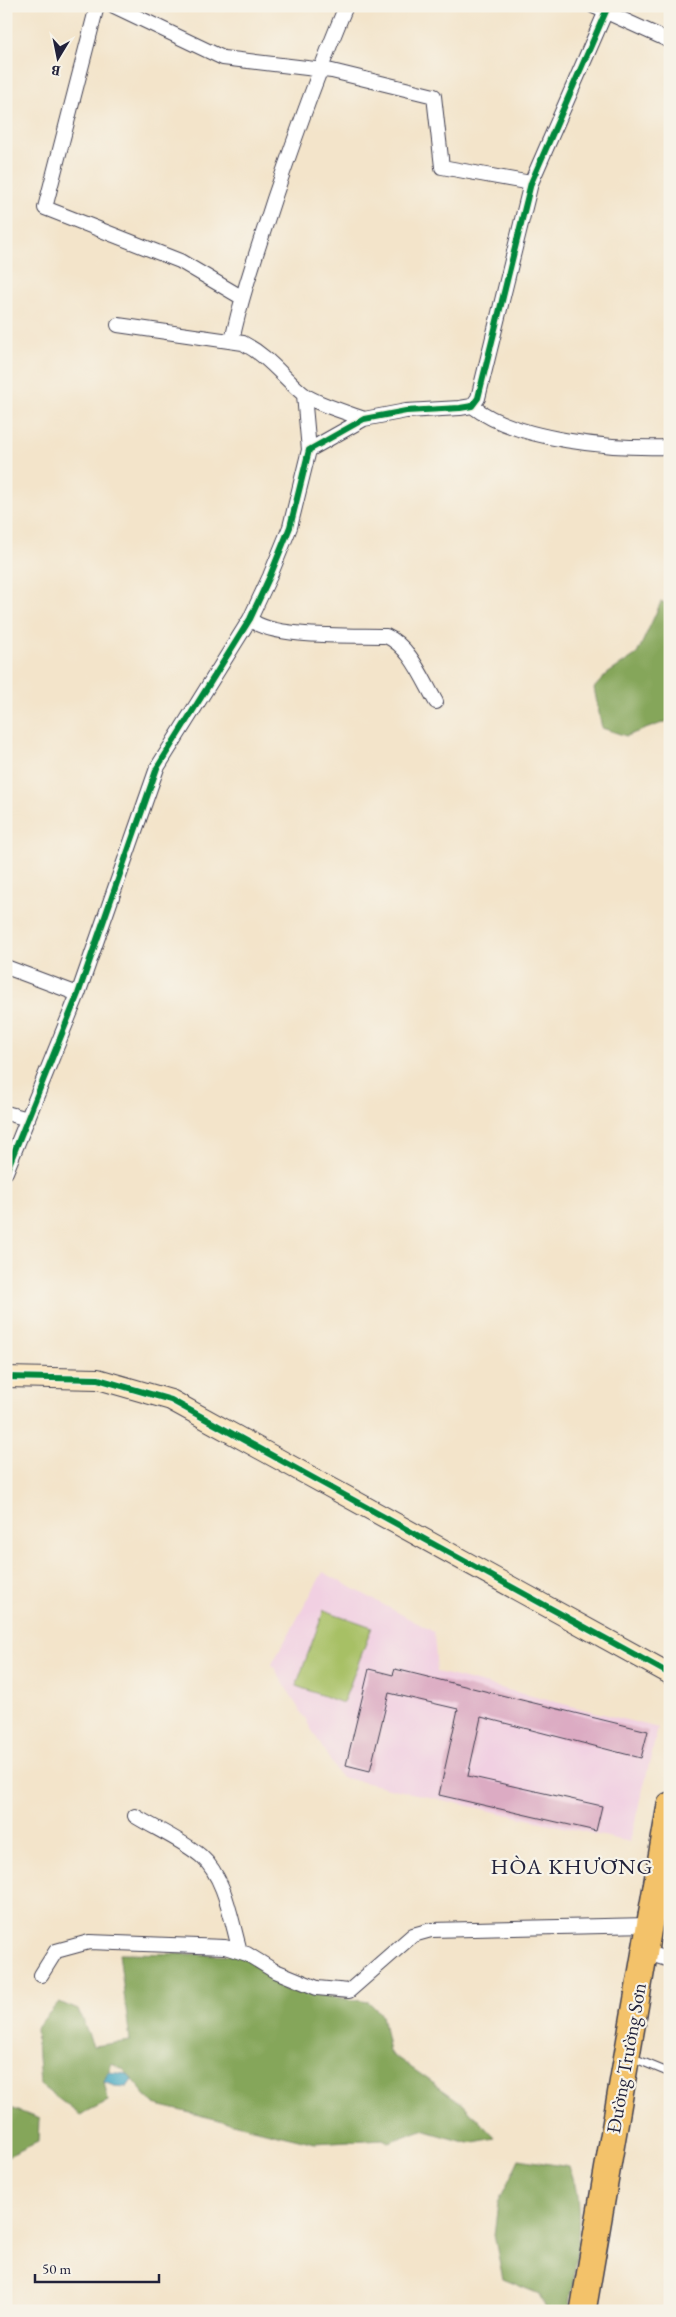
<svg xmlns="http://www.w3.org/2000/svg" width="676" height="2317" viewBox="0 0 676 2317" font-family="'EB Garamond',serif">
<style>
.built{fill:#f1d0e2}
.green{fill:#a7c065;stroke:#647150}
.forest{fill:#85a65a;stroke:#54644a}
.water{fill:#42a8c2;stroke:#32657e}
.building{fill:#dcabc3}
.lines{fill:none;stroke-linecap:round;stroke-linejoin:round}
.lane-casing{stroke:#413f50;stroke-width:9}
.street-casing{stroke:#413f50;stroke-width:16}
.secondary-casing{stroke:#413f50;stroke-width:22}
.highway-casing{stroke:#413f50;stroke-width:28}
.lane{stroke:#fff;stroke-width:7}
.street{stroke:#fff;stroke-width:14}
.secondary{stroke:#fae7c3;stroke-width:20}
.highway{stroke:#f3c26a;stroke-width:25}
.cycleway-casing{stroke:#f7f3e8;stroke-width:9}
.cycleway{stroke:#00873e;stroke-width:6}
.labels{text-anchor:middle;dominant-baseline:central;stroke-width:4.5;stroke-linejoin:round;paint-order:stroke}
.street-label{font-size:20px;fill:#22223b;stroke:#f7f3e8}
.quarter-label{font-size:22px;letter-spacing:1px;fill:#22223b;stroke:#f7f3e8}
</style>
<rect width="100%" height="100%" fill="#f7f3e8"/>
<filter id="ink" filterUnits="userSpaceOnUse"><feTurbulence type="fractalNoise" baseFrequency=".02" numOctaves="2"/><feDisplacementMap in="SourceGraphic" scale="10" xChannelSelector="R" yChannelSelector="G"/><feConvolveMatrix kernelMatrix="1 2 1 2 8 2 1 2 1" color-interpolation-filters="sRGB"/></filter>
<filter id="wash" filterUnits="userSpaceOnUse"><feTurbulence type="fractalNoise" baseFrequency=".0096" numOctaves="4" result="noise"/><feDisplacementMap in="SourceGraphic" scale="20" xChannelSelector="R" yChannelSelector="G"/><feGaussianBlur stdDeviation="1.12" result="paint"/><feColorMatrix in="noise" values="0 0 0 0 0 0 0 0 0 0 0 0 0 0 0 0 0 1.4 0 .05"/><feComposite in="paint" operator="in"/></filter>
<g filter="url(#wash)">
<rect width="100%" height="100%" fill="#f3e4ca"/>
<!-- built -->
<path class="built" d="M323 1572 434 1632 437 1672 658 1728 630 1842 340 1777 272 1664Z"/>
<!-- green -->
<path class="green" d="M324 1610 372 1627 343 1703 296 1686Z"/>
<!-- forest -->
<path class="forest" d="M661 602 670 603V705L668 721 626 736 602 728 594 688 607 674 637 654Z
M119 1953 258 1955 285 1990 369 2002 382 2015 389 2052 463 2104 495 2138 468 2143 422 2130 388 2142 383 2139 315 2143 153 2104 123 2069 112 2063 104 2082 108 2101 80 2115 40 2085 36 2028 59 2002 78 2010 93 2046 130 2041Z
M6 2106 39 2119 38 2142 6 2157Z
M519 2159 569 2167C587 2204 575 2271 569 2311H547L539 2294 503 2279 494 2235 498 2203Z"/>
<!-- water -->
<path class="water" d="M108 2072 127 2074 132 2080 127 2087 114 2086 104 2082Z"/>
<g id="blocks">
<!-- building -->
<path class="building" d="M369 1669 393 1675 395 1669 648 1731 641 1758 481 1717 468 1776 602 1806 596 1831 439 1795 458 1709 389 1693 370 1771 346 1765Z"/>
</g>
</g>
<g filter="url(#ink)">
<use href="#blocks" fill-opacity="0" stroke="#413f50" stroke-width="1"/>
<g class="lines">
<!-- lane casing -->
<g class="lane-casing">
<path id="lane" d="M631 2057 670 2073"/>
</g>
<!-- street casing -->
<g class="street-casing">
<path id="street" d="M97 6 45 208 180 261 241 297
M114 6 223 58 332 71 434 96 442 167 531 183
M593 6 670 41
M118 325 243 343C269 357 281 375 302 393 313 403 349 413 364 419
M232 341C242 293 259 246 274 199 296 134 319 70 346 6
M304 395 309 450
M472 406C517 441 614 449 670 447
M250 619C270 639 355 635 386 636 410 646 423 680 436 702
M6 967 78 994
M6 1113 28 1119
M6 1172 78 994 157 768 250 619 270 576 290 527 309 450 364 419 406 411 460 408 472 406 478 398 531 183 606 11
M135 1816C156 1829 182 1840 201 1856 226 1878 231 1921 240 1951
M644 1952 670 1960
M41 1975 56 1951 89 1942 225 1947 247 1954 273 1970 317 1988 349 1991 413 1935 431 1930 649 1925"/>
</g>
<!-- secondary casing -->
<g class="secondary-casing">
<path id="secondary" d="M6 1377 98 1379 171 1400 670 1674"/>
</g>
<!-- highway casing -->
<g class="highway-casing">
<path id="highway" d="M583 2311 670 1805"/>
</g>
<!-- lane -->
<use href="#lane" class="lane"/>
<!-- street -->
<use href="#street" class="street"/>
<!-- secondary -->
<use href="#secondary" class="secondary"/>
<!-- highway -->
<use href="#highway" class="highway"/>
<!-- cycleway casing -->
<g class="cycleway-casing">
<path id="cycleway" d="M6 1172 78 994 157 768 250 619 270 576 290 527 309 450 364 419 406 411 460 408 472 406 478 398 531 183 606 11
M6 1377 98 1379 171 1400 670 1674"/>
</g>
<!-- cycleway -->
<use href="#cycleway" class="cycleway"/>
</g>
</g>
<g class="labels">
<!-- street labels -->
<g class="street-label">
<text transform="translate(626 2058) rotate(-80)">Đường Trường Sơn</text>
</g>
<!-- quarter labels -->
<g class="quarter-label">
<text x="572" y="1866">HÒA KHƯƠNG</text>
</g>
</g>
<!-- margin -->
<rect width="676" height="2317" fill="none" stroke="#f7f3e8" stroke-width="25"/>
<!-- north arrow -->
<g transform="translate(58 58) rotate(190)" stroke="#f7f3e8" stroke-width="4" paint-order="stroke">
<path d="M0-4L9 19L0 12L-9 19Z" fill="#22223b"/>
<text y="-8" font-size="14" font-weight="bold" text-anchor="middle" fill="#22223b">B</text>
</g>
<!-- scale -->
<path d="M35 2274v8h124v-8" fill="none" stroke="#22223b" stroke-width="2.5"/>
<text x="42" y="2274" font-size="15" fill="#22223b" stroke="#f7f3e8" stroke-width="4" paint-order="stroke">50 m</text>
</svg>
